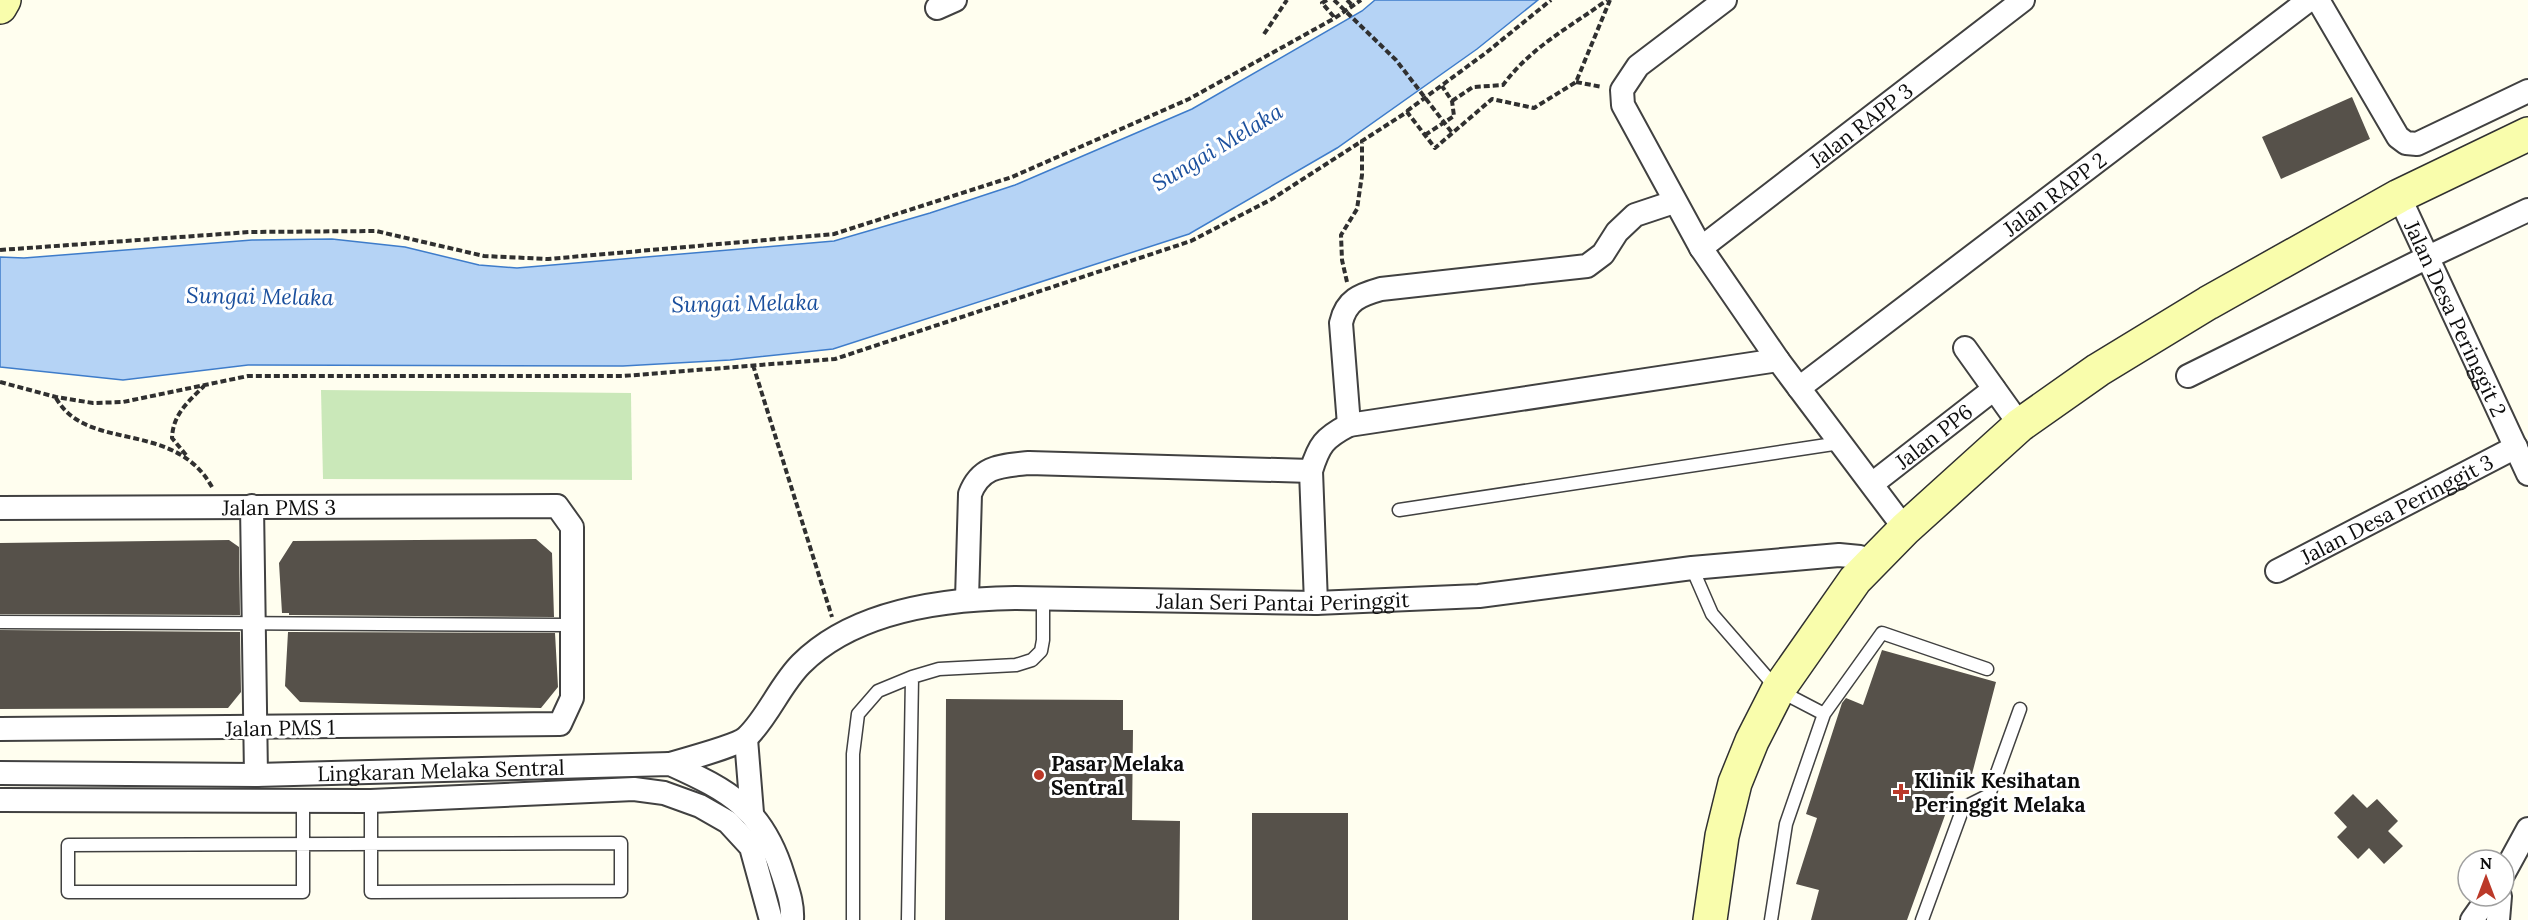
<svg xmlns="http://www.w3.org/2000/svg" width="2528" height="920" viewBox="0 0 2528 920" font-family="Lora,serif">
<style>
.green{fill:#cae8b9}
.water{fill:#b5d3f5;stroke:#3e7cca;stroke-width:1.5}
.building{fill:#56514a}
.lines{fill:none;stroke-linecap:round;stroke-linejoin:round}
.lane-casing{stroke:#414141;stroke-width:15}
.street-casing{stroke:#414141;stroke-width:26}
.secondary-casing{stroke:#303030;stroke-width:36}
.path{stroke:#303030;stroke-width:4;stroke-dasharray:6 3;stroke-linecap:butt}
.lane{stroke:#fff;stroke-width:12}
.street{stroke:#fff;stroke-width:22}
.secondary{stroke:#f9fdac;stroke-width:33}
.path-bridge{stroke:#303030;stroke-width:4;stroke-dasharray:6 3;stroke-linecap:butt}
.poi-dot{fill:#bb3929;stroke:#fff;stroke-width:2}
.labels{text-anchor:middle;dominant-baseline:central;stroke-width:6;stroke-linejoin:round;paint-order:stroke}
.street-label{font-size:21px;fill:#0e0e0e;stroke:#fff}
.poi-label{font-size:21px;font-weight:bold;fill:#0e0e0e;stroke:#fff;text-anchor:start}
.water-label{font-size:22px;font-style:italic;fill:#1a4f9d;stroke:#fff}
</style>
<rect width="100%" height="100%" fill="#fffeef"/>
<!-- green -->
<path class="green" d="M321 390 631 393 632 480 323 479Z"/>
<!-- water -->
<path class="water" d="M1375 0H1538L1477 49 1337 148 1189 234 833 349 730 360 623 366 248 365 123 380 0 367V257L24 258 252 240 332 239 405 247 479 265 517 268 834 241 930 213 1015 185 1192 109 1362 11Z"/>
<!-- building -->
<path class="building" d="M2352 97 2370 139 2281 179 2262 137Z
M536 539 552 553 554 617 289 615V613H282L279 563 293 541Z
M229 540 239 547 240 615 0 614V543Z
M0 630 240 632 241 692 228 708 0 709Z
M288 632 555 633 558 687 541 708 300 702 285 686Z
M1882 650 1996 682 1972 774 1961 771 1907 920H1811L1819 890 1796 884 1817 818 1806 814 1842 703 1846 698 1863 705Z
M946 699 1123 700V730H1133L1132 820 1180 821 1179 920H945Z
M2353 794 2367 808 2377 799 2398 821 2388 831 2403 846 2384 864 2369 848 2358 859 2337 837 2347 827 2334 813Z
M1252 813H1348V920H1252Z"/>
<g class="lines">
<!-- lane casing -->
<g class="lane-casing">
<path id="lane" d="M1399 510 1840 443
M1692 568 1712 614 1778 690 1824 714 1786 824 1771 920
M0 622 571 625
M1824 714 1882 633 1987 669
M303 802V892H68V845C253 844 437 844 621 843V891L371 892V801
M853 920V754L858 714 878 691 912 677 939 669 1016 665 1032 660 1041 651 1043 640V598
M908 920 912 677
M1922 920 1963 808 1989 795 2020 709"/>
</g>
<!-- street casing -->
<g class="street-casing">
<g id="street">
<path d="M1725 0 1638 66 1622 90 1623 105 1701 248 1778 360 1905 529"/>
<path d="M2318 0 2398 137 2406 143 2417 144 2528 91"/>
<path d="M937 8 955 0"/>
<path id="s1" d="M2399 196 2528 474"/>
<path id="s2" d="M1701 248 2023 0"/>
<path d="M1965 348 2020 425"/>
<path d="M2188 376 2426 258 2528 210"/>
<path id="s3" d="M1799 388 2309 0"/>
<path d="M1349 425 1341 323C1346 300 1360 295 1381 289L1587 266 1603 254 1617 232 1635 215 1674 202"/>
<path id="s4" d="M1872 484 1994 389"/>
<path d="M252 506 256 775"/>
<path id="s5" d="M0 508 557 506 572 527V698L560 724 0 729"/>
<path id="s6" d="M2277 571 2516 447"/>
<path d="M967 599 970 494C981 465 1002 466 1029 463L1311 471"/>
<path d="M1316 603 1311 471C1319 445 1324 438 1349 425L1778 360"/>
<path d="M746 739 752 813"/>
<path id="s7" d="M670 764C684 760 739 745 747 737 768 717 780 685 801 664 854 611 944 599 1015 598L1316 603 1479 596 1692 568 1839 555 1860 557 1870 565"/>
<path id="s8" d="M0 773 256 775 670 764C730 791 763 809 783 875 788 891 793 904 792 920"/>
<path d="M0 800 371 801 634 789 664 793 700 806 728 822 751 847 771 920"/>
<path d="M2504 873 2528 829"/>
<path d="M2472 920 2489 896"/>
<path d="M2498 920 2500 896"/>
</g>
</g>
<!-- secondary casing -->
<g class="secondary-casing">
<path id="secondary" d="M0 7 4 0
M1710 920 1722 836 1735 783 1752 741 1778 690 1855 580 1905 529 2020 425 2098 370 2208 303 2399 196 2528 134"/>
</g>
<!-- path -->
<path class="path" d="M1327 0 1322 3 1335 18
M1347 0 1354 7
M1264 34 1287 0
M1576 82 1602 87
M1452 101 1473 87 1503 85C1532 46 1569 28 1607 0
M1407 111 1487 52 1551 0
M1425 135 1454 116 1452 101 1442 86
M0 250 250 232 376 231 484 256 548 259 834 234 1012 177 1189 99 1335 18 1361 0
M1347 282 1342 260 1341 235 1357 209 1362 175V140
M753 365 832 617
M0 382 56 397 93 403 123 402 248 376H623L835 359 1191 241 1272 199 1407 112 1435 148 1492 99 1534 108 1576 82 1610 0
M56 398C87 453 174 419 212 487
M186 455 172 438C173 414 188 402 204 386"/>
<!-- lane -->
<use href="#lane" class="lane"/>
<!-- street -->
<use href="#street" class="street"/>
<!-- secondary -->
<use href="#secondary" class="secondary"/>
<!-- path-bridge -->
<path class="path-bridge" d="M1334 0 1396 60 1453 134"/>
</g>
<!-- markers -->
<g class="poi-dot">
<circle cx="1039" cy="775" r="6"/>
<path d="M1898 783h6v6h6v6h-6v6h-6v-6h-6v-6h6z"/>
</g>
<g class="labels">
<!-- street labels -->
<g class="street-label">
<text stroke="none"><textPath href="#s2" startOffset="202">Jalan RAPP 3</textPath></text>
<text stroke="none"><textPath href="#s3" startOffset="321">Jalan RAPP 2</textPath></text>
<text stroke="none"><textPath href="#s1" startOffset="135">Jalan Desa Peringgit 2</textPath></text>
<text stroke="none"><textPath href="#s4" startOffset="78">Jalan PP6</textPath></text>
<text stroke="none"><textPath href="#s5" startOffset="279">Jalan PMS 3</textPath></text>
<text stroke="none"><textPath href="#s6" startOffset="135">Jalan Desa Peringgit 3</textPath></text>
<text stroke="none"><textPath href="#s7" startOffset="670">Jalan Seri Pantai Peringgit</textPath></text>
<text transform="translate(280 728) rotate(-1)">Jalan PMS 1</text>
<text stroke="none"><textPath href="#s8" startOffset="441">Lingkaran Melaka Sentral</textPath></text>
</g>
<!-- poi labels -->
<g class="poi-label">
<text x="1051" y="763">Pasar Melaka<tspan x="1051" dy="24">Sentral</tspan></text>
<text x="1914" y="780">Klinik Kesihatan<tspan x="1914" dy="24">Peringgit Melaka</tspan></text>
</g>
<!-- water labels -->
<g class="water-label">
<text transform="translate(1217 147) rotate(-31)">Sungai Melaka</text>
<text transform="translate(260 296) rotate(1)">Sungai Melaka</text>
<text transform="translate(745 303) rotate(-1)">Sungai Melaka</text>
</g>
</g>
<!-- north arrow -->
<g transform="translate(2486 878)"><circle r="28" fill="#ffffff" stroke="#9f9f9f" stroke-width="1.5"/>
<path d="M0-4.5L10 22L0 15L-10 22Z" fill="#bb3929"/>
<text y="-9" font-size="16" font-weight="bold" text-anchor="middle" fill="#0e0e0e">N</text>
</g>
</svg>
